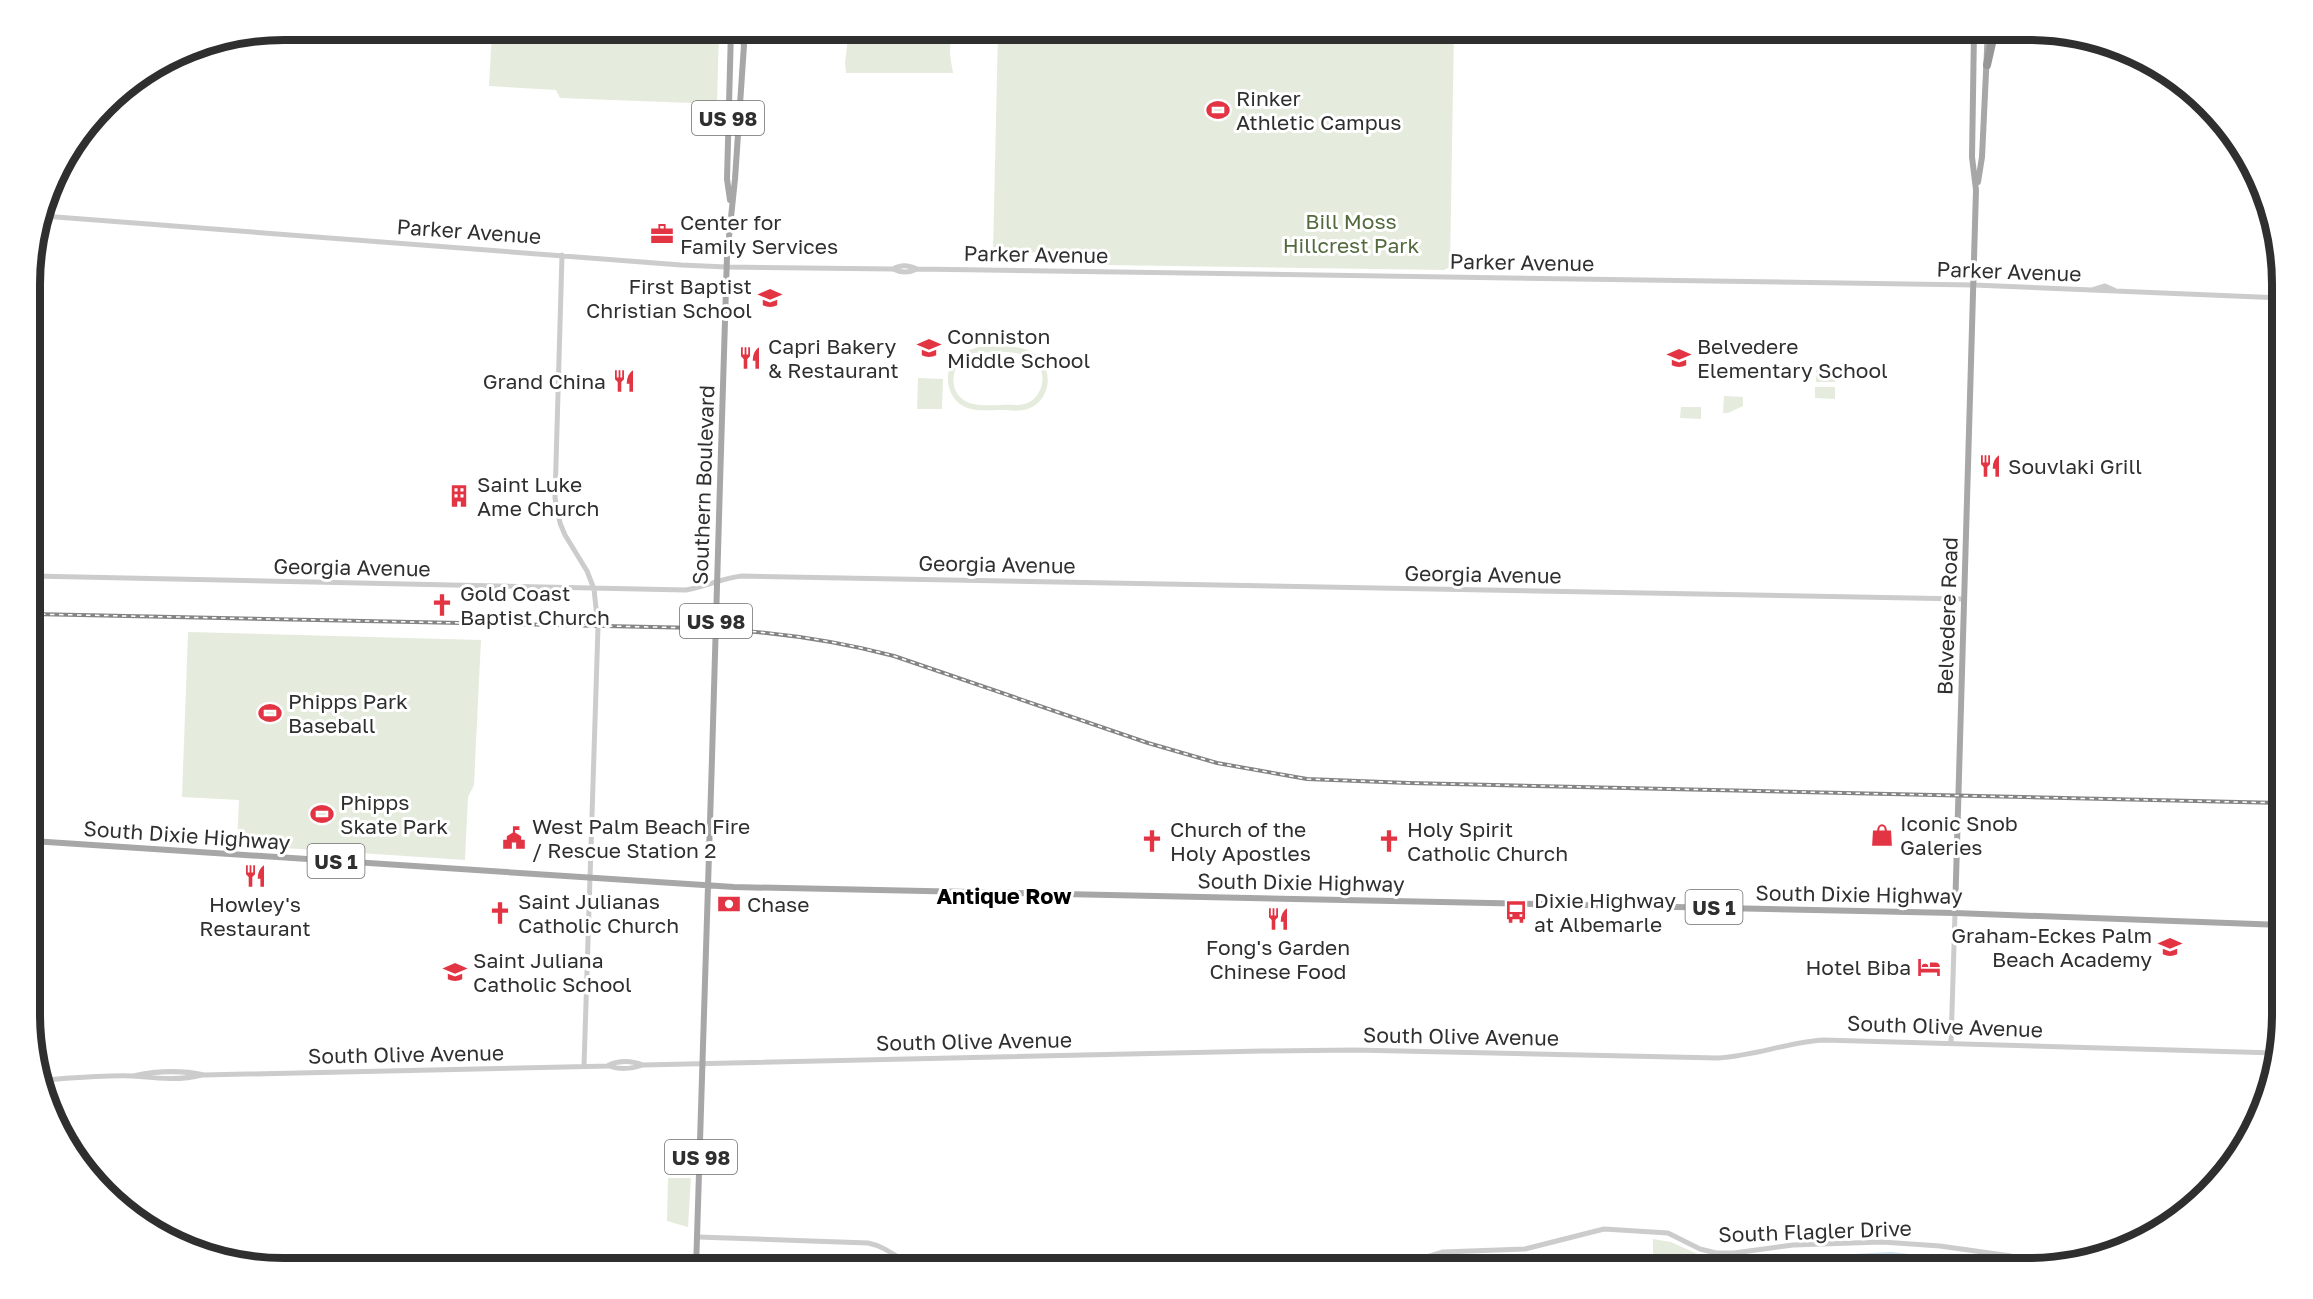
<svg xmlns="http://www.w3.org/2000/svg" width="2313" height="1299" viewBox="0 0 2313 1299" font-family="'Golos Text',sans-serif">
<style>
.green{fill:#e5ecdd;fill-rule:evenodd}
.water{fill:#cadfeb}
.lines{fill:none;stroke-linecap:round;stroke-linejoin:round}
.minor{stroke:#ccc;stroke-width:5}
.major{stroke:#a7a7a7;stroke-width:6}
.highway{stroke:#969696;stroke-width:8}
.rail-casing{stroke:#848484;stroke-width:4}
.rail{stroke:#fff;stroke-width:1.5;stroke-dasharray:4.5;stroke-linecap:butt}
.major-bridge{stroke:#a7a7a7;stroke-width:6}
.labels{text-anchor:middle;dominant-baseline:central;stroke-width:6;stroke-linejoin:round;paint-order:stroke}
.shield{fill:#fff;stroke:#6d6d6d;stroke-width:1.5}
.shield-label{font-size:20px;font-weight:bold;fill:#2f2f2f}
.poi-label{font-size:21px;fill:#2f2f2f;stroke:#fff;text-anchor:start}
.park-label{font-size:21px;fill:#536a3d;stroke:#fff}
.street-label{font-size:21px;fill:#2f2f2f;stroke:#fff}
.neighbourhood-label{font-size:22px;font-weight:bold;fill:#000;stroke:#fff}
.rim{fill:none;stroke:#2f2f2f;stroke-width:8}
</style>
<rect width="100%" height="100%" fill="#fff"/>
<!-- green -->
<path class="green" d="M492 30H719L717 104 560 98 556 90 489 86Z
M849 30H951L950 55 953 73H846L845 62Z
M998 30H1454L1450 267 1444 270 1105 265 1104 253 993 252Z
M979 347C995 347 1015 344 1030 351 1054 363 1054 399 1028 409 1019 412 1009 410 1000 410 989 410 974 412 963 406 944 395 942 365 962 353 967 350 973 349 979 347ZM974 353C995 353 1032 346 1041 371 1046 383 1038 401 1024 404 1018 406 1008 404 1001 405 992 405 982 406 973 404 951 399 949 376 960 360Z
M1816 370H1835V382H1816Z
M918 378 943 379 942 409H917Z
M1815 387H1835V399L1815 398Z
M1724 396 1743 397V406L1728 413H1723Z
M1681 407H1701V419L1680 418Z
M188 632 481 640 474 785 468 797 465 860 237 845 239 800 182 797Z
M668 1178H691L688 1227 667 1221Z
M1653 1239 1671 1242 1713 1261H1737L1705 1269H1653Z
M1447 1257H1500V1269H1447Z"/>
<!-- water -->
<path class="water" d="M1891 1252 1998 1264 2016 1268 1712 1269 1757 1259Z"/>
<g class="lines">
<!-- minor -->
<path class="minor" d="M43 216 681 265 727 267 893 269C901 273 909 273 917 269L1974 285 2282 298
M562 255 555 498 560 523 565 535 587 571 594 589 598 627 584 1066
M893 269C901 264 909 265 917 269
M2092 290 2105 286 2114 290
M32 576 686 590C705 587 722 578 742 576L1964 599
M1951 1043 1955 913
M609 1065C620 1060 632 1061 643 1065
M133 1076C156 1071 181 1070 204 1075L609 1066C620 1070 631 1069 643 1065L1263 1051 1354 1050 1718 1058C1755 1056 1788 1042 1824 1040L2276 1053
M44 1080C73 1078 103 1075 133 1076 156 1078 179 1081 202 1075
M698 1237 868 1243C889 1247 902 1263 921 1269
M1388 1269 1443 1252 1525 1249 1604 1229 1668 1233 1700 1249 1716 1253H1734L1793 1245 1882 1242 1940 1246 2011 1256 2046 1268"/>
<!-- major -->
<path class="major" d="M740 30V36L743 43
M1978 182 1982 157 1988 30
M730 200 727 179 731 30
M720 483 727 256 735 179 745 30
M32 841 734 887 1955 913 2282 925
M1955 913 1976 190 1972 157 1974 32
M696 1269 712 758"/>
<!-- highway -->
<path class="highway" d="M1971 30 1974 36
M1987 65 1995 30"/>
<!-- rail casing -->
<g class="rail-casing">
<path id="rail" d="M32 614 700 628C767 631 830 639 894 656L1148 743 1217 763 1307 779 1409 783 2282 803"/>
</g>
<!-- rail -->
<use href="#rail" class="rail"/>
<!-- major-bridge -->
<path class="major-bridge" d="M712 758 720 483"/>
</g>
<!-- icons -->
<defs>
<g id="stadium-bare" transform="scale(1.8)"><path d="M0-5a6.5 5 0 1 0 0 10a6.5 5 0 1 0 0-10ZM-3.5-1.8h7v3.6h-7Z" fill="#e33444" stroke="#fff" stroke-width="2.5" paint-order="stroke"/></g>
<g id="office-bare" transform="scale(1.8)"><path d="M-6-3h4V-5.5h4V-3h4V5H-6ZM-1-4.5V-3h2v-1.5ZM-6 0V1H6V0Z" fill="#e33444" stroke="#fff" stroke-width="2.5" paint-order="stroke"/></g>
<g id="school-bare" transform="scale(1.8)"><path d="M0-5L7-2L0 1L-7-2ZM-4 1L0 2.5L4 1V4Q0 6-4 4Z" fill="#e33444" stroke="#fff" stroke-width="2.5" paint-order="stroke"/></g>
<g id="restaurant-bare" transform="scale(1.8)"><path d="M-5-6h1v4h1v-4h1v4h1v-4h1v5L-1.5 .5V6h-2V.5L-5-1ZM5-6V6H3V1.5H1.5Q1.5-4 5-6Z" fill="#e33444" stroke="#fff" stroke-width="2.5" paint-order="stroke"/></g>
<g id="building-bare" transform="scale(1.8)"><path d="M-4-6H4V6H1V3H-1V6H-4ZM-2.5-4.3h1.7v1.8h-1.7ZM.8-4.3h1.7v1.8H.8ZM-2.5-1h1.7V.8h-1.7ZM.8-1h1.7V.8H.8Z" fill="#e33444" stroke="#fff" stroke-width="2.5" paint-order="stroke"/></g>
<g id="church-bare" transform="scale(1.8)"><path d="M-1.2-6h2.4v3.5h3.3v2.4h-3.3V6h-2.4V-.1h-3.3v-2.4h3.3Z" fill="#e33444" stroke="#fff" stroke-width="2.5" paint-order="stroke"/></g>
<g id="shop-bare" transform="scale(1.8)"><path d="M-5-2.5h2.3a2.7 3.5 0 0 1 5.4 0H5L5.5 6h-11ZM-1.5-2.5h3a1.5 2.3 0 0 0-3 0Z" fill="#e33444" stroke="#fff" stroke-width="2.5" paint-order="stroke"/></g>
<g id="civic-bare" transform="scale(1.8)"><path d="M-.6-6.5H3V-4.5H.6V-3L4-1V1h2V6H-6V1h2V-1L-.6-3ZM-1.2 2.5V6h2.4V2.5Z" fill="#e33444" stroke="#fff" stroke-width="2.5" paint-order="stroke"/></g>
<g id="bank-bare" transform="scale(1.8)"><path d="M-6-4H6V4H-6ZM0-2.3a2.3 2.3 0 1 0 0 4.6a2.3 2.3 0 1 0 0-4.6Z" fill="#e33444" stroke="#fff" stroke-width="2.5" paint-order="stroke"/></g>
<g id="bus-bare" transform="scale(1.8)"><path d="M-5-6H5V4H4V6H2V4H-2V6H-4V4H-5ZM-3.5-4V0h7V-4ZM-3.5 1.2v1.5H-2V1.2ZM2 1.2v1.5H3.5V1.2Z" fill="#e33444" stroke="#fff" stroke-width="2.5" paint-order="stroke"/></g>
<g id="hotel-bare" transform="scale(1.8)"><path d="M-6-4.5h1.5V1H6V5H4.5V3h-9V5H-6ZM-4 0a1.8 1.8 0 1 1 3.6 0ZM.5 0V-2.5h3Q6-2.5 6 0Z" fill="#e33444" stroke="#fff" stroke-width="2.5" paint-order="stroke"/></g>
</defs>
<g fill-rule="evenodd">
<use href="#stadium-bare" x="1218" y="110"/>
<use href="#office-bare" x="662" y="234"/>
<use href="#school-bare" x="770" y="298"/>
<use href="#school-bare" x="929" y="348"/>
<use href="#restaurant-bare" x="750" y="358"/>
<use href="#school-bare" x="1679" y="358"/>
<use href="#restaurant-bare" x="624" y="381"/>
<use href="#restaurant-bare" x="1990" y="466"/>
<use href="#building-bare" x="459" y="496"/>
<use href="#church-bare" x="442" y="605"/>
<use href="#stadium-bare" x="270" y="713"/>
<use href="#stadium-bare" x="322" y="814"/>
<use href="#shop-bare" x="1882" y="835"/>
<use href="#civic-bare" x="514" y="838"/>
<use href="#church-bare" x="1152" y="841"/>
<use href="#church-bare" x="1389" y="841"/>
<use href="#restaurant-bare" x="255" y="876"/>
<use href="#bank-bare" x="729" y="904"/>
<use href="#bus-bare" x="1516" y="912"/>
<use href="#church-bare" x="500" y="913"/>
<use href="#restaurant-bare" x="1278" y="919"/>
<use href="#school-bare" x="2170" y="947"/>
<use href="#hotel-bare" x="1929" y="967"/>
<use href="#school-bare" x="455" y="972"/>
</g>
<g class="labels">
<!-- shield labels -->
<g class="shield">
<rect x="692" y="101" width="72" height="34" rx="4.5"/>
<rect x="680" y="604" width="72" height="34" rx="4.5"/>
<rect x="307.5" y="844" width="57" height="34" rx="4.5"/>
<rect x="1685.5" y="890" width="57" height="34" rx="4.5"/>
<rect x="665" y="1140" width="72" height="34" rx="4.5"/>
</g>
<g class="shield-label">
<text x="728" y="118">US 98</text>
<text x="716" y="621">US 98</text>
<text x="336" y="861">US 1</text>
<text x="1714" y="907">US 1</text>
<text x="701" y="1157">US 98</text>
</g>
<!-- poi labels -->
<g class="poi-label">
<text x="1236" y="98">Rinker<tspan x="1236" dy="24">Athletic Campus</tspan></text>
<text x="680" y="222">Center for<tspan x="680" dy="24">Family Services</tspan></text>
<text x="752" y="286" text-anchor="end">First Baptist<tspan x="752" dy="24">Christian School</tspan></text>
<text x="947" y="336">Conniston<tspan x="947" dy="24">Middle School</tspan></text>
<text x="768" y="346">Capri Bakery<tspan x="768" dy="24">&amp; Restaurant</tspan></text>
<text x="1697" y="346">Belvedere<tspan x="1697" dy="24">Elementary School</tspan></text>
<text x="606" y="381" text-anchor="end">Grand China</text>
<text x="2008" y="466">Souvlaki Grill</text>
<text x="477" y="484">Saint Luke<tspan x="477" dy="24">Ame Church</tspan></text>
<text x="460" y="593">Gold Coast<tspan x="460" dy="24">Baptist Church</tspan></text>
<text x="288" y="701">Phipps Park<tspan x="288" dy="24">Baseball</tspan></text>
<text x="340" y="802">Phipps<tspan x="340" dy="24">Skate Park</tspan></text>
<text x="1900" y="823">Iconic Snob<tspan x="1900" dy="24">Galeries</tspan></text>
<text x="532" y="826">West Palm Beach Fire<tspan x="532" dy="24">/ Rescue Station 2</tspan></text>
<text x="1170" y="829">Church of the<tspan x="1170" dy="24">Holy Apostles</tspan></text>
<text x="1407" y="829">Holy Spirit<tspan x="1407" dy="24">Catholic Church</tspan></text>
<text x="1534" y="900">Dixie Highway<tspan x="1534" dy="24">at Albemarle</tspan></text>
<text x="518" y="901">Saint Julianas<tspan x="518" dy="24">Catholic Church</tspan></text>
<text x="255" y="904" text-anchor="middle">Howley's<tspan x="255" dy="24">Restaurant</tspan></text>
<text x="747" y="904">Chase</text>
<text x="2152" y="935" text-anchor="end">Graham-Eckes Palm<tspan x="2152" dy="24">Beach Academy</tspan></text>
<text x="1278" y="947" text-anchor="middle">Fong's Garden<tspan x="1278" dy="24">Chinese Food</tspan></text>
<text x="473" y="960">Saint Juliana<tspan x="473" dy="24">Catholic School</tspan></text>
<text x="1911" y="967" text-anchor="end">Hotel Biba</text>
</g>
<!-- park labels -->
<g class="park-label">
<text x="1351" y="221">Bill Moss<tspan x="1351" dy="24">Hillcrest Park</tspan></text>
</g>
<!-- street labels -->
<g class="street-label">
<text transform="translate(469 231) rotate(4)">Parker Avenue</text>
<text transform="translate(1036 254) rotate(1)">Parker Avenue</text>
<text transform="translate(1522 262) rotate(1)">Parker Avenue</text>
<text transform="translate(2009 271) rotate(2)">Parker Avenue</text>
<text transform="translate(703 485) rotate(-88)">Southern Boulevard</text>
<text transform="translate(997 564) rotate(1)">Georgia Avenue</text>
<text transform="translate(352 567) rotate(1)">Georgia Avenue</text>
<text transform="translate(1483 574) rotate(1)">Georgia Avenue</text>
<text transform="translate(1947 616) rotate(-88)">Belvedere Road</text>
<text transform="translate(187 835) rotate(4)">South Dixie Highway</text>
<text transform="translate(1301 882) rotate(1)">South Dixie Highway</text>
<text transform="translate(1859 894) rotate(1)">South Dixie Highway</text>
<text transform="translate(1945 1026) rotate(2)">South Olive Avenue</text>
<text transform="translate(1461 1036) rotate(1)">South Olive Avenue</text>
<text transform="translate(974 1041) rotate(-1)">South Olive Avenue</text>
<text transform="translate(406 1054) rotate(-1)">South Olive Avenue</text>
<text transform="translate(1815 1231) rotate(-2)">South Flagler Drive</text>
</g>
<!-- neighbourhood labels -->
<g class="neighbourhood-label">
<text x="1004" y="895">Antique Row</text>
</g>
</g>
<!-- crop -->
<path d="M0 0H2313V1299H0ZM284 40H2028A244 244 0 0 1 2272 284V1014A244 244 0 0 1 2028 1258H284A244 244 0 0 1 40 1014V284A244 244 0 0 1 284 40Z" fill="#fff" fill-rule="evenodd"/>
<path class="rim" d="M284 40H2028A244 244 0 0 1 2272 284V1014A244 244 0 0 1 2028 1258H284A244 244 0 0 1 40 1014V284A244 244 0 0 1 284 40Z"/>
</svg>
